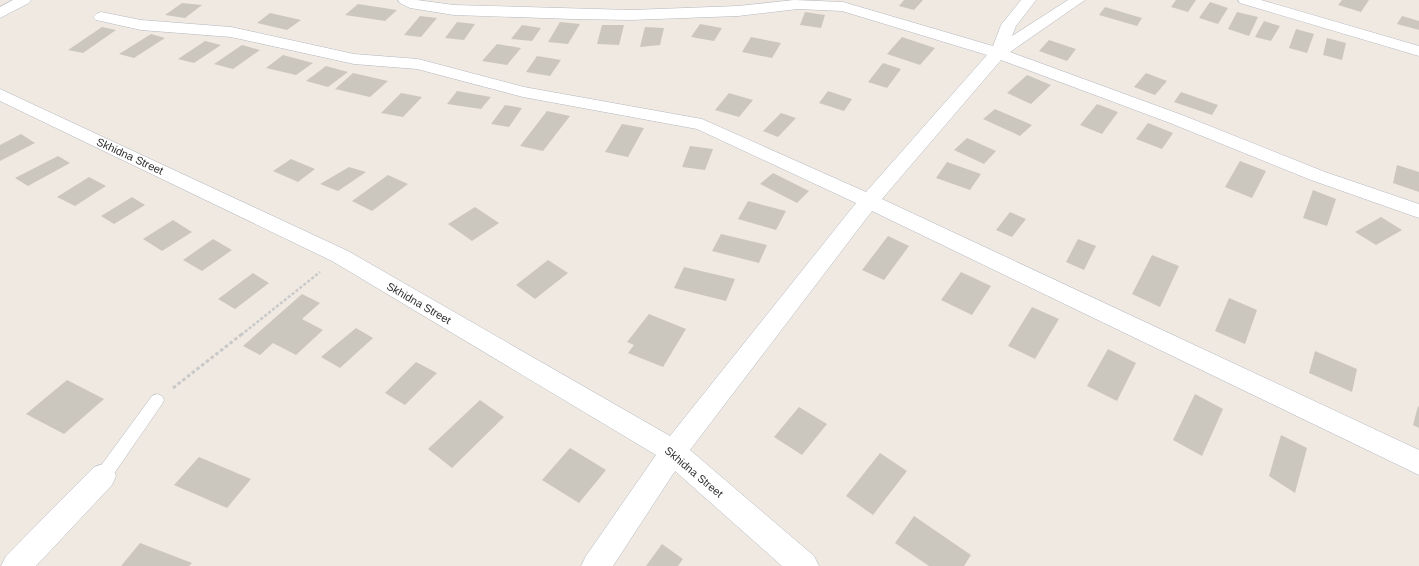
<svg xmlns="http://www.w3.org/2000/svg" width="1419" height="566" viewBox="0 0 1419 566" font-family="Arial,sans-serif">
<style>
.building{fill:#cbc7bf}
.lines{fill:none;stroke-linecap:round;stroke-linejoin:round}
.service-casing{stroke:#b4b7c1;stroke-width:1}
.minor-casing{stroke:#b4b7c1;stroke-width:1}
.tertiary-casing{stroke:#b4b7c1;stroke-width:1}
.path-far1{stroke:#c9c9c9;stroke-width:2.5;stroke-dasharray:3 2;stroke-linecap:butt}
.path{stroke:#c9c9c9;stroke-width:3;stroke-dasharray:3.5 2.5;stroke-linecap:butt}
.service{fill:#fff;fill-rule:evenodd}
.minor{fill:#fff;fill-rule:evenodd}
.tertiary{fill:#fff;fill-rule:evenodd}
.labels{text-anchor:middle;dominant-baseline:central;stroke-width:3;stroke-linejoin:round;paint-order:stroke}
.street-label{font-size:11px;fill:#2e2e2e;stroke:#fff}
</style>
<rect width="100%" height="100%" fill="#efe9e1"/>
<!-- building -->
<path class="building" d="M904 0H923L914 10 899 6Z
M1176 0H1196L1188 12 1171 7Z
M1342 0H1369L1361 12 1338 5Z
M1210 2 1228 8 1218 24 1199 18Z
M182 3 202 5 185 18 165 15Z
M358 4 397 10 385 21 345 15Z
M1105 7 1142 18 1137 26 1099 15Z
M805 12 825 15 821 28 800 25Z
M1237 12 1258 17 1249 36 1228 29Z
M270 13 301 20 287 30 257 23Z
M420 16 437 18 421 37 404 35Z
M1402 16 1419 21V30L1397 24Z
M1264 21 1280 26 1271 41 1255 37Z
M457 22 475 24 464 40 445 38Z
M560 22 580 24 568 44 548 42Z
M700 24 722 28 714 41 691 37Z
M522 25 541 28 532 41 511 39Z
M602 25H624L619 45 597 44Z
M102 27 116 30 83 53 68 50Z
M645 27 664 28 660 45 640 47Z
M1296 29 1314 34 1307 53 1289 48Z
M151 34 165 38 134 58 119 54Z
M751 37 781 43 772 58 742 52Z
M902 37 935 48 920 65 887 54Z
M1327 38 1346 43 1342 60 1323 55Z
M1049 40 1076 49 1067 61 1039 51Z
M205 41 221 45 194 63 178 59Z
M497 44 521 48 507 65 482 61Z
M242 45 260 50 233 69 214 64Z
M283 55 313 63 296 75 266 68Z
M537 56 561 60 550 76 526 72Z
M883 63 901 69 887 88 868 82Z
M326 66 348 72 328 87 306 81Z
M353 73 388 81 370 97 335 89Z
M1146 73 1167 81 1155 95 1134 87Z
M1027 75 1051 85 1031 104 1007 93Z
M457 91 491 97 481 109 447 104Z
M828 91 852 99 844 111 819 103Z
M1181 92 1218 105 1212 115 1174 102Z
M401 93 422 97 403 117 381 113Z
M729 93 753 100 739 117 715 110Z
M1097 104 1118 112 1102 134 1080 125Z
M505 105 522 108 509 127 491 124Z
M995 109 1032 125 1020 136 983 119Z
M547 111 570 116 543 151 520 146Z
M781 113 796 118 778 137 763 131Z
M1148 123 1173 133 1162 149 1136 139Z
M622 124 644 128 628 157 605 152Z
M21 134 35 143 0 161V145Z
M967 138 996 151 984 164 954 150Z
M690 146 713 149 705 170 682 167Z
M58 156 70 163 28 186 15 178Z
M291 159 315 169 298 182 273 171Z
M1240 161 1266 171 1252 198 1225 187Z
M947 162 981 174 970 190 936 178Z
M1397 165 1419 172V192L1393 183Z
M349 167 366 172 338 191 320 184Z
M773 173 809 191 797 203 760 184Z
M388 175 408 184 372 211 352 201Z
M89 177 106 186 75 206 57 197Z
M1313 190 1336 199 1327 226 1303 218Z
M132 197 145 205 114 224 101 216Z
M748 201 786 211 776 230 738 219Z
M475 207 499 223 472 241 448 224Z
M1010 212 1026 219 1012 237 996 230Z
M1381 217 1402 230 1376 245 1355 232Z
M173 220 192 232 162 251 143 239Z
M721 234 767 245 759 263 712 251Z
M888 236 909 246 884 280 862 270Z
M213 239 232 250 202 271 183 260Z
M1078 239 1096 246 1084 270 1066 262Z
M1152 255 1179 266 1160 307 1132 294Z
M548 260 568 273 535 299 516 285Z
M684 267 735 279 726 301 674 288Z
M961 272 991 286 972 315 941 300Z
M253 273 269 283 235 309 218 299Z
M302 294 320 303 302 319 323 330 296 355 273 343 260 355 243 346Z
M1229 298 1257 310 1245 344 1215 331Z
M1032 307 1059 319 1035 359 1008 346Z
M649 314 686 329 663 367 628 353 634 345 627 342Z
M356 328 373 338 340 368 321 357Z
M1108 349 1136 363 1117 401 1087 386Z
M1315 351 1357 369 1352 392 1309 373Z
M416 362 437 373 405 405 385 393Z
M67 380 104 399 64 434 26 414Z
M1195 394 1223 409 1202 456 1173 440Z
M480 400 504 417 452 468 428 449Z
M1418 406 1419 407V428L1413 425Z
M799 407 827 424 802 455 774 437Z
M1281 435 1307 448 1295 493 1269 476Z
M570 448 606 470 579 503 542 480Z
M880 453 907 471 873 515 846 496Z
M199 457 251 479 227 508 174 485Z
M914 516 971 555 964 566H929L895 543Z
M140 543 192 563 189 566H121Z
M662 544 683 559 678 566H646Z"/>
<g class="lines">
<!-- service casing -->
<g class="service-casing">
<path id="service" d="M157 394 162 396 164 400 162 404 109 481 103 483 97 481 95 476 97 471 152 396Z"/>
</g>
<!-- minor casing -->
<g class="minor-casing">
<path id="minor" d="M398 0H417L454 5 631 10 738 6 794 0 843 2 993 46 1001 25 1021 0H1036L1016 26 1012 36 1068 0H1085L1010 52 1182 115 1325 172 1419 204V218L1311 180 1170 123 1001 60 882 199 1419 450V475L872 211 690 450 814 556 819 566H782L675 471 613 566H581L586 556 656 455 332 261 0 101V89L348 251 670 436 856 203 697 129 523 97 417 69 354 64 231 37 141 30 96 20 93 17 96 14 101 12 141 20 231 27 354 54 418 59 524 87 702 119 866 192 987 55 842 11 798 9 738 16 631 20 572 19 454 15 410 8 400 3Z
M1238 0H1261L1419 46V56L1240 3Z
M103 464 112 467 116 476 112 485 36 566H1L6 556 94 467Z"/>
</g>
<!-- tertiary casing -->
<g class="tertiary-casing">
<path id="tertiary" d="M13 0H31L29 3 0 18V7Z"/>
</g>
<!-- path-far1 -->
<path class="path-far1" d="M241 335 320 272"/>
<!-- path -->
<path class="path" d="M173 388 242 334"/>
<!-- service -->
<use href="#service" class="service"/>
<!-- minor -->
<use href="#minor" class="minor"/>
<!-- tertiary -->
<use href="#tertiary" class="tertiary"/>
</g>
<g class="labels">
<!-- street labels -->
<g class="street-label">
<text transform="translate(130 156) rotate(25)">Skhidna Street</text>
<text transform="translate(419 303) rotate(30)">Skhidna Street</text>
<text transform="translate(694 472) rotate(40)">Skhidna Street</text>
</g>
</g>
</svg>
